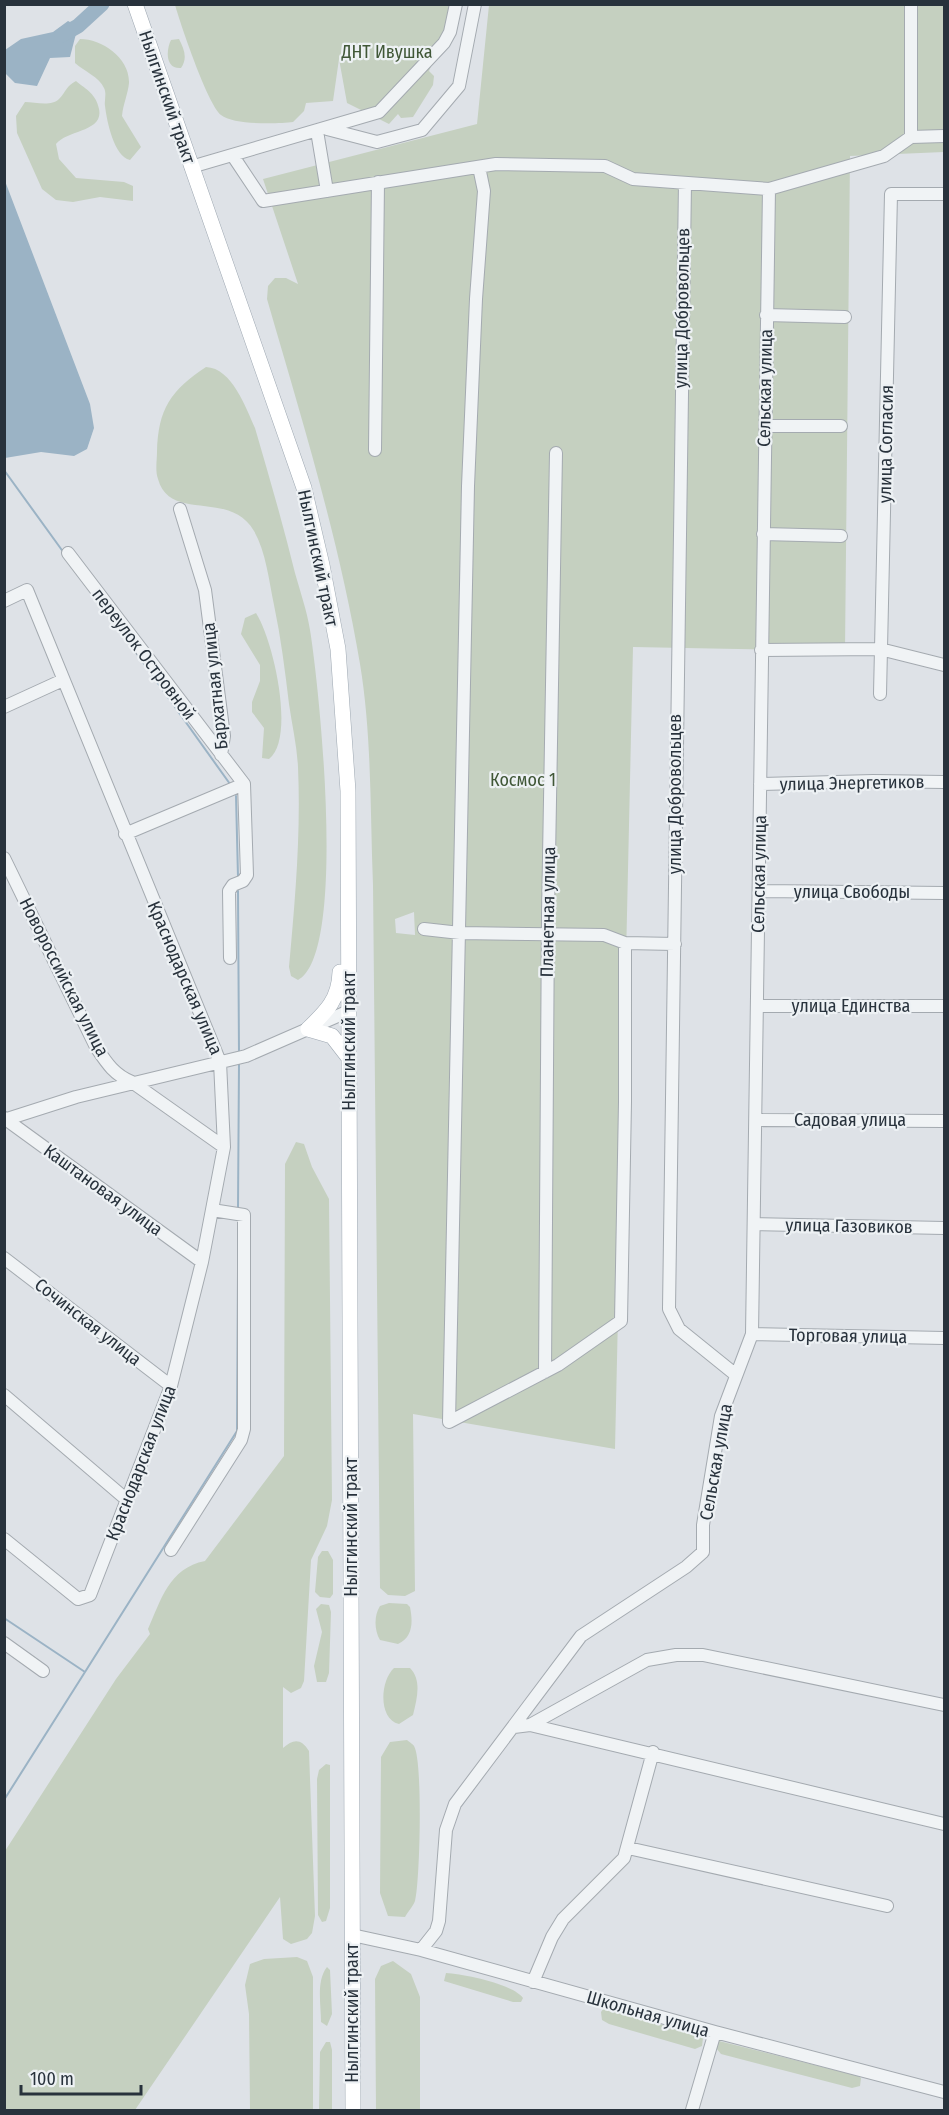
<svg xmlns="http://www.w3.org/2000/svg" width="949" height="2115" viewBox="0 0 949 2115" font-family="'Fira Sans Condensed',sans-serif">
<style>
.green{fill:#c5d0c0;fill-rule:evenodd}
.water{fill:#9bb3c5}
.lines{fill:none;stroke-linecap:round;stroke-linejoin:round}
.stream{stroke:#9bb3c5;stroke-width:2}
.river{stroke:#9bb3c5;stroke-width:15}
.minor-casing{stroke:#a4aab0;stroke-width:14}
.major-casing{stroke:#9ea8b2;stroke-width:16}
.minor{stroke:#f0f3f5;stroke-width:12}
.major{stroke:#fff;stroke-width:15}
.labels{text-anchor:middle;dominant-baseline:central;stroke-width:4.5;stroke-linejoin:round;paint-order:stroke}
.park-label{font-size:18px;fill:#405737;stroke:#edf1f4}
.street-label{font-size:18px;fill:#28323c;stroke:#edf1f4}
</style>
<rect width="100%" height="100%" fill="#dee2e7"/>
<!-- green -->
<path class="green" d="M175 5H454L446 32 429 71 434 76 433 85 413 117 401 118 398 114 389 124 347 103 339 59 333 101 306 103 304 111 293 122C277 124 233 125 221 115 207 103 181 25 175 5Z
M489 5H944V152L850 156 845 651 633 647 615 1449 413 1414 415 1591 405 1596 388 1595 380 1588 373 885C370 812 372 736 360 664 339 539 302 420 267 299L268 286 275 278H286L298 284 263 179 477 124ZM414 912 415 935 396 933 395 919Z
M80 39C102 39 130 58 129 83 128 94 123 104 122 116L141 147 130 160C114 156 107 122 105 106 104 100 107 94 104 88 99 77 84 71 75 63V46Z
M179 39C184 49 188 58 181 68 165 69 166 50 171 40Z
M76 81C87 90 96 94 99 109 104 132 67 130 56 144L59 159 76 178 124 182 133 186V201L100 197 73 202 56 200 42 189 17 133 16 116 25 102C35 102 51 107 59 99 66 92 66 86 76 81Z
M206 367C232 368 246 408 255 428 269 476 283 524 295 573 300 591 307 611 310 630 319 685 348 954 298 980L291 976 289 967C295 901 301 834 298 767 297 746 292 725 289 704 285 671 281 638 274 605 269 581 266 552 254 531 230 489 170 523 158 479 155 471 157 460 157 452 158 409 171 390 206 367Z
M256 613C273 639 296 738 269 759L262 758 264 728 252 712V702L260 681V665L241 634 245 618Z
M296 1142 304 1144 312 1167 329 1199 332 1500 327 1526 311 1560 304 1681 301 1688 291 1693 283 1687V1748C293 1739 301 1738 309 1751L315 1916 312 1933 307 1939 291 1944 283 1939 280 1897 135 2110H5V1851L116 1679 150 1634 148 1629C161 1600 169 1568 205 1561L284 1456 285 1164Z
M322 1551H328L333 1560V1594L330 1598 320 1597 315 1592 318 1557Z
M389 1603 407 1604 410 1607C413 1622 413 1637 398 1644L380 1640C374 1630 374 1615 380 1606Z
M321 1604 329 1605 331 1612 329 1673 326 1682H317L314 1666 322 1632 316 1609Z
M394 1668H410C422 1680 417 1699 413 1715L399 1724C378 1719 380 1681 394 1668Z
M407 1740C408 1741 414 1745 414 1746 423 1760 420 1883 415 1901 413 1906 408 1912 405 1917L388 1916 380 1893 381 1757 390 1742Z
M326 1764 330 1765V1908L326 1921 322 1922 318 1915 317 1779 319 1770Z
M297 1957 307 1961 313 1977V2110H250L249 2014 245 1985 250 1964 264 1959Z
M393 1961 411 1974 420 1997V2110H376L375 1979 381 1966Z
M327 1967 330 1970 332 2014 327 2026 321 2022C321 2004 316 1981 327 1967Z
M446 1973C464 1974 513 1984 523 1998L521 2002H513L444 1981Z
M604 2008 699 2035 703 2038 702 2046 695 2049 609 2024 602 2020 601 2012Z
M719 2041 858 2076 861 2078 860 2086 852 2088 721 2054 716 2048Z
M326 2042H330L332 2050V2110H319L320 2052Z"/>
<!-- water -->
<path class="water" d="M68 21 78 26 70 57 50 58 37 86 15 83 5 73V50L21 39 53 32Z
M5 181 90 404 94 428 87 449 74 456 41 452 5 458Z"/>
<g class="lines">
<!-- stream -->
<path class="stream" d="M4 470 64 553
M127 640 230 784
M236 796 238 877
M238 891 239 1053
M238 1207 239 1064
M4 1618 85 1672 4 1800
M85 1672 237 1431 238 1269"/>
<!-- river -->
<path class="river" d="M62 35 78 26 102 4"/>
<!-- minor casing -->
<g class="minor-casing">
<path id="minor" d="M327 129 377 142 422 130 459 86 475 4
M317 131 327 191
M911 137V4
M233 156 263 201 496 164 605 166 633 179 769 189 884 156 911 137 944 136
M191 167 379 112 444 43 450 32 456 4
M479 167 484 191 476 299 468 486 449 1422 558 1365 621 1321 625 1102V943
M685 183 669 1309 679 1329 736 1375
M766 315 845 317
M765 426H841
M375 450 378 182
M180 509 205 590 224 736 221 755
M763 534 841 536
M68 553 244 784 247 875 243 881 233 885 229 891 230 958
M4 601 27 590 220 1062 224 1147 202 1262 171 1386 90 1595 78 1599 4 1539
M761 650 880 649 944 665
M880 694 891 194H944
M4 707 63 680
M760 784 873 781 944 782
M125 834 244 784
M4 858 96 1047C106 1062 114 1075 132 1082L224 1147
M759 891 944 893
M424 929 460 933 604 935 625 943 675 944
M758 1006H944
M4 1118 202 1262
M4 1120 76 1097 246 1056 349 1011
M756 1120 944 1121
M754 1224 944 1228
M4 1258 171 1386
M752 1334 944 1338
M545 1372 548 916 556 453
M4 1395 127 1500
M171 1550 241 1440 244 1429V1215L212 1210
M4 1643 43 1671
M530 1725 944 1824
M514 1727 530 1725 647 1660 676 1655H703L944 1705
M628 1848 887 1906
M352 1935 421 1950 715 2032 944 2092
M421 1950 436 1931 439 1921 446 1830 455 1804 581 1636 686 1567 703 1552V1525L721 1416 752 1334 769 189
M533 1982 552 1937 563 1919 624 1858 653 1752
M692 2110 715 2032"/>
</g>
<!-- major casing -->
<g class="major-casing">
<path id="major" d="M135 4 304 488 322 565 338 649 348 791 353 2110
M308 1029C327 1011 339 999 340 972
M308 1029 332 1036 349 1058"/>
</g>
<!-- minor -->
<use href="#minor" class="minor"/>
<!-- major -->
<use href="#major" class="major"/>
</g>
<g class="labels">
<!-- park labels -->
<g class="park-label">
<text x="387" y="52">ДНТ Ивушка</text>
<text x="523" y="780">Космос 1</text>
</g>
<!-- street labels -->
<g class="street-label">
<text transform="translate(167 97) rotate(71)">Нылгинский тракт</text>
<text transform="translate(682 308) rotate(-89)">улица Добровольцев</text>
<text transform="translate(765 388) rotate(-89)">Сельская улица</text>
<text transform="translate(886 444) rotate(-89)">улица Согласия</text>
<text transform="translate(318 558) rotate(78)">Нылгинский тракт</text>
<text transform="translate(144 654) rotate(53)">переулок Островной</text>
<text transform="translate(215 686) rotate(-96)">Бархатная улица</text>
<text transform="translate(852 783) rotate(-1)">улица Энергетиков</text>
<text transform="translate(675 794) rotate(-90)">улица Добровольцев</text>
<text transform="translate(759 874) rotate(-89)">Сельская улица</text>
<text x="852" y="892">улица Свободы</text>
<text transform="translate(548 912) rotate(-89)">Планетная улица</text>
<text transform="translate(64 977) rotate(63)">Новороссийская улица</text>
<text transform="translate(185 978) rotate(67)">Краснодарская улица</text>
<text x="851" y="1006">улица Единства</text>
<text transform="translate(349 1041) rotate(-90)">Нылгинский тракт</text>
<text x="850" y="1120">Садовая улица</text>
<text transform="translate(103 1190) rotate(36)">Каштановая улица</text>
<text transform="translate(849 1226) rotate(1)">улица Газовиков</text>
<text transform="translate(88 1322) rotate(38)">Сочинская улица</text>
<text transform="translate(848 1336) rotate(1)">Торговая улица</text>
<text transform="translate(716 1462) rotate(-80)">Сельская улица</text>
<text transform="translate(141 1463) rotate(-69)">Краснодарская улица</text>
<text transform="translate(351 1527) rotate(-90)">Нылгинский тракт</text>
<text transform="translate(352 2013) rotate(-90)">Нылгинский тракт</text>
<text transform="translate(648 2014) rotate(16)">Школьная улица</text>
</g>
</g>
<!-- border -->
<rect width="949" height="2115" fill="none" stroke="#28323c" stroke-width="12"/>
<!-- scale -->
<path d="M21 2085v9h120v-9" fill="none" stroke="#28323c" stroke-width="3"/>
<text x="30" y="2085" font-size="18" fill="#28323c" stroke="#edf1f4" stroke-width="4.5" paint-order="stroke">100 m</text>
</svg>
